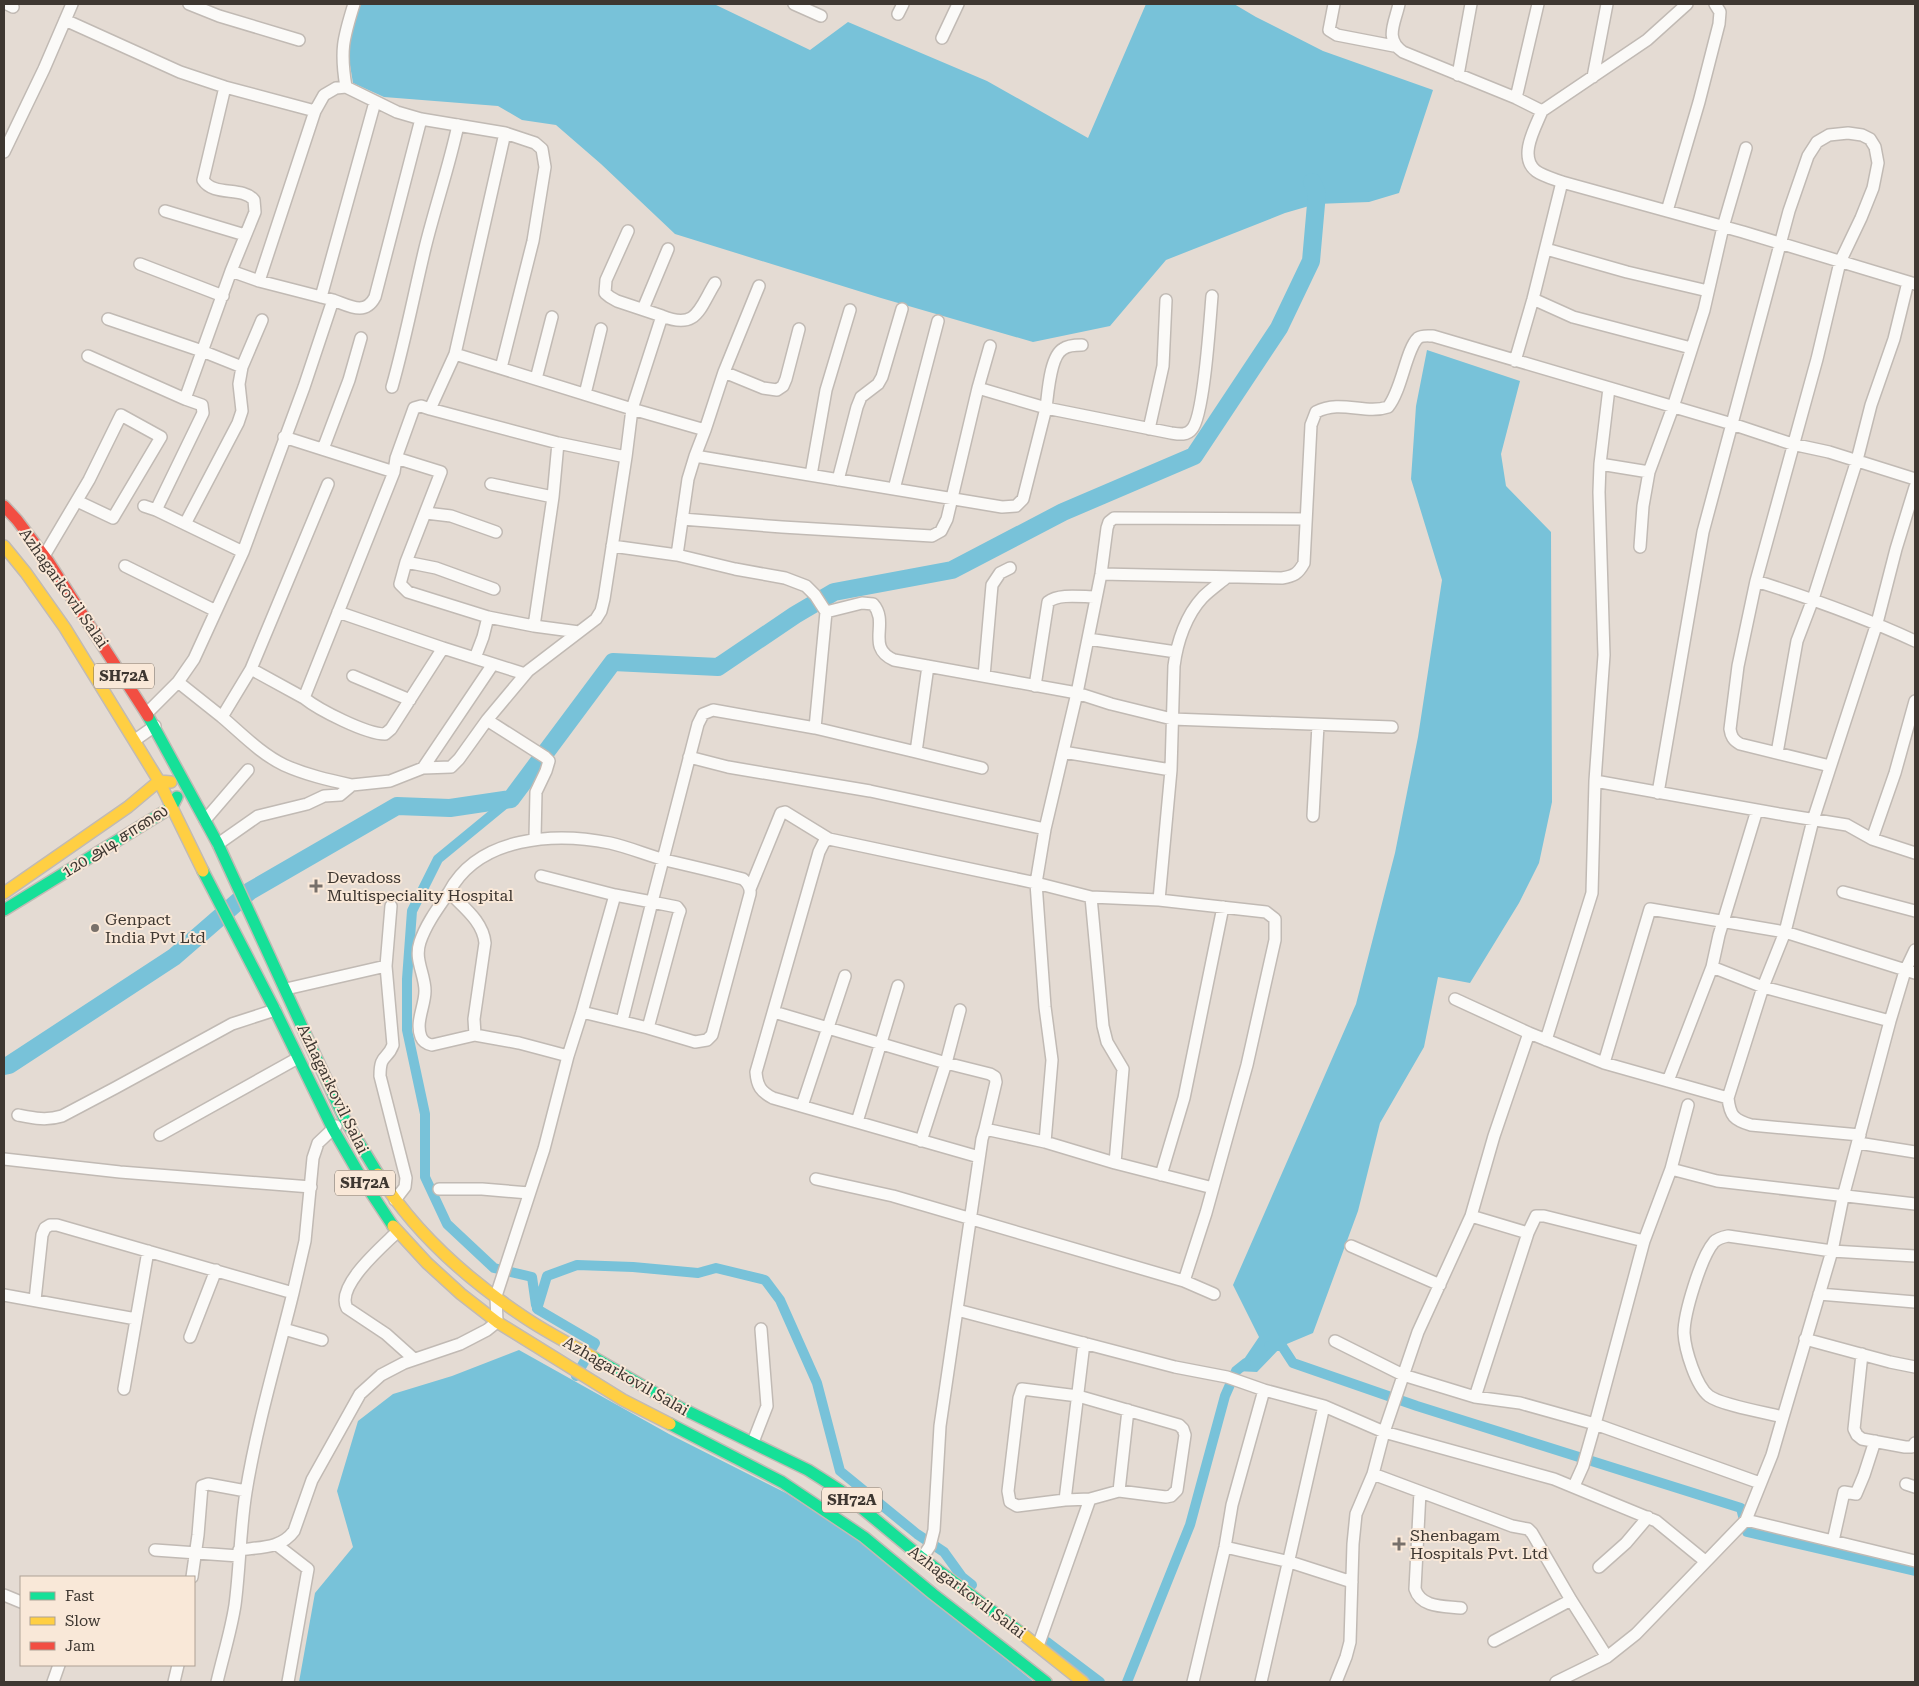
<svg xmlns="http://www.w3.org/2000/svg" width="1919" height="1686" viewBox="0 0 1919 1686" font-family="'Roboto Serif','Noto Sans Tamil',serif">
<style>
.water{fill:#78c2d9}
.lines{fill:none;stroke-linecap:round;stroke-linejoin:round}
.canal{stroke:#78c2d9;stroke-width:10}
.river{stroke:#78c2d9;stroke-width:18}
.street-casing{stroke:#c1bab4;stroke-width:14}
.fast-casing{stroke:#c1bab4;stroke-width:14}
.slow-casing{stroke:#c1bab4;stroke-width:14}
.jam-casing{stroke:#c1bab4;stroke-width:14}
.street{stroke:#fbfaf8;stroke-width:11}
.fast{stroke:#16e098;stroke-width:11}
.slow{stroke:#ffcf43;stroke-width:11}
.jam{stroke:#f24e42;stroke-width:11}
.poi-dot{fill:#78706a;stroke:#f9e8d8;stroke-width:2}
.labels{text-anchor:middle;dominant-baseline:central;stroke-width:4;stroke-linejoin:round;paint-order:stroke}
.shield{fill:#f9e8d8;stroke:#766c63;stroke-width:1}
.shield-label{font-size:15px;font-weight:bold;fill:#3e3731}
.street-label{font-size:16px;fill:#3e3731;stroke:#f9e8d8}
.poi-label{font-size:16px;fill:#3e3731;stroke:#f9e8d8;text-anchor:start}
</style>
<rect width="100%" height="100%" fill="#e4dbd3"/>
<!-- water -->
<path class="water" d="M361 4H714L810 50 848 22 987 81 1088 138 1146 4H1234L1256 17 1323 51 1433 90 1399 193 1369 202 1316 204 1285 213 1166 260 1110 326 1033 342 881 298 675 234 601 164 556 125 522 120 498 106 384 97 353 83 348 53 355 18Z
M1427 350 1520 381 1501 454 1506 486 1551 532 1552 802 1539 863 1519 903 1470 983 1438 977 1424 1047 1380 1123 1358 1211 1313 1333 1282 1346 1257 1372 1236 1371 1259 1337 1233 1285 1356 1004 1395 853 1418 737 1442 580 1411 479 1416 406Z
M519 1350 669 1434 786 1493 856 1538 1034 1682H299L315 1593 353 1547 337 1491 358 1421 393 1394 452 1376Z"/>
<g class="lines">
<!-- canal -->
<path class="canal" d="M511 799 438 859 412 911 407 979V1030L425 1114V1177L447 1224 494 1268 532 1277 536 1305
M1269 1346H1282L1293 1363 1417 1406 1741 1508 1747 1532 1915 1571
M576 1376 595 1343 537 1309 547 1276 577 1265 633 1267 698 1273 716 1268 765 1280 780 1300 817 1383 840 1471 917 1534 944 1552 962 1577 972 1585
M1047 1642 1100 1682
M1127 1682 1190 1525 1225 1396 1236 1371 1246 1363"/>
<!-- river -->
<path class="river" d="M4 1066 9 1065 174 957 250 891 397 806 450 808 511 799 613 662 718 667 795 615 834 592 952 570 1063 512 1194 456 1279 328 1311 261 1317 193 1312 182"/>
<!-- street casing -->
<g class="street-casing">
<path id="street" d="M7 4 13 7
M189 4 219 16 299 40
M794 4 821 16
M1334 4 1329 30 1337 35 1394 46
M1399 4C1395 23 1384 39 1403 52L1516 98 1542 111C1535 128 1518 157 1536 171 1543 176 1554 179 1562 182L1743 232 1915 284
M898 14 903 4
M65 20 180 72 225 87 315 111 324 95 336 88 346 87 397 112 421 119 505 133 535 143 542 149 545 167 533 241 501 368
M942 38 958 4
M1458 75 1471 4
M1593 77 1607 4
M225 87 203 180C214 197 242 186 254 200L255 212 231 271 259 281
M346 87C340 51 343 39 354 4
M1516 98 1538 4
M1542 111 1647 40 1687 4
M505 133 455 354 430 409 558 443 626 457
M4 152 44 69 72 4
M165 211 245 235
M1667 211 1699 102 1719 24 1720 12 1715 4
M628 231 606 280 605 293 610 297 617 301 662 316
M1546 249 1627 272 1708 291
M140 264 223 296
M715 283C699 309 697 330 662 316L632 409 705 430 695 456 1002 507 1016 506 1023 499 1046 408 1171 433C1178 434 1187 436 1192 429 1204 416 1210 319 1212 296
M321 297 375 102
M1533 299 1573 317 1691 348
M333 300C350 306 365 316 375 297L421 119
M643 309 668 249
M108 319 202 351 242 367
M88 356 185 399 231 271
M1515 361 1533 299 1562 182
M724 372 763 388 777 390 783 386 786 379 799 329
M536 379 552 317
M392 387C405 341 414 294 425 248 435 207 449 167 458 125
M978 388 990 346
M585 394 601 329
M430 409 421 406 414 408 396 458 441 472 406 562 400 584 408 592 488 617 534 626
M1149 429 1163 366 1166 300
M705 430 724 372 759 286
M284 437 394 472
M558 443 553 497 534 626 579 632
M323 449 349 380 361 338
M1600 464 1649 472
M811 475 826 390 850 310
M838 480 857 407 861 397 878 384 882 377 902 309
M491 484 553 497
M894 489 938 321
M144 506 156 510 243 552
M156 510 203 413 202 405 185 399
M426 513 451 516 496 532
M682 519 782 527 932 536 941 531 947 519 978 388 1046 408C1048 393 1050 356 1063 349 1068 345 1076 345 1082 345
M185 524 238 423 242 411 239 384 242 367 262 320
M612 546 677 555 688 479 695 456
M1640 547 1643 506 1649 472 1673 407 1704 310 1723 227 1746 148
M677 555 735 569 785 578 806 586 815 595 826 612 862 603 873 604C890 623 865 647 894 660L1077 693 1101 574 1107 528 1109 522 1114 518 1306 519
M44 556 89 480 121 415 161 437 113 518 77 501
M406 562 436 568 494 589
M125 566 216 611
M1101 574 1282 578C1294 576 1298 574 1304 563L1311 425 1316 412C1341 399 1365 415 1388 407 1402 390 1406 349 1418 338 1422 335 1428 336 1433 336L1732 424 1792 444 1829 452 1915 479
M338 612 443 648
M1088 639 1176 652
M475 658 483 637 488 617
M251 669 328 484
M353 676 410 700
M984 676 992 585 1000 573 1010 568
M178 682 222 717 251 669 304 698 394 472 396 458
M1035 686 1048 602C1059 593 1082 597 1096 597
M304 698C319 710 366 734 385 734L391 729 443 648 525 674
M147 713 178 682 194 659 243 552 304 387 333 300 259 281 315 111
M222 717C242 734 261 754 284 765 306 775 329 780 352 785
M487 720 545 757 549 761 546 771 536 792 535 838
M815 728 916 752 928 666
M135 740 155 726
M916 752 982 768
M1063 752 1171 770
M1777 753 1797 641 1813 599 1857 460 1871 405 1894 339 1908 282
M689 757 728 767 870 791 1045 829
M1830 766 1740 744C1733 740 1731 736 1730 729L1738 666 1756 581C1810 598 1863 617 1915 641
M423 768 493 664
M1595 781 1785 815 1847 825 1872 839 1915 853
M1658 793 1703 532 1789 211 1808 156 1817 142 1829 135 1848 133 1862 135 1870 139 1875 147 1878 163 1873 188 1861 218 1840 262 1817 359 1756 581
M1313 816 1318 725
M205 820 248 770
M1872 839 1895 773 1915 701
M218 844 258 816 307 804 324 796 340 795 352 785 390 781 423 768 451 767 459 759 487 720 528 671 596 619 601 611 604 599 626 457 632 409 455 354
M541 876 615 895
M750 889 781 813 785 812 829 839
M449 892C438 908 426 924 420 942 414 960 425 974 425 991 425 1006 415 1022 421 1037 423 1042 427 1044 432 1045L475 1035
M1843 892 1915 911
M1091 897 1103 1026 1107 1042 1123 1069 1115 1163
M1159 900 1171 770 1174 666C1177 642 1186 615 1203 597 1210 590 1220 583 1227 577
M391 906 386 966 393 1045C387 1061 380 1053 380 1076L406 1178 405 1187 395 1200
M1712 967 1763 987 1890 1021
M286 989 386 966
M1455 999 1529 1033
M774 1012 946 1063 990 1074 995 1077 996 1082 985 1129
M622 1021 652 902 677 907 680 911 678 917 648 1028
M1546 1040 1592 893 1595 781 1604 655 1599 492 1600 464 1609 388
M568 1056 519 1043 475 1035 474 1019 485 943C483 921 463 907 449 892 479 836 555 832 610 843 628 847 647 855 665 860 691 866 717 872 743 879 748 883 751 887 750 894L712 1035 707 1040 695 1042 648 1028 582 1012
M1604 1063 1650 909 1785 932 1915 973
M1668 1081 1712 967 1719 935 1757 810
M1728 1098 1763 987 1785 932 1813 820 1877 623 1896 549 1915 487
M802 1106 845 976
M18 1115C33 1118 46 1121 62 1116L115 1088 232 1024 275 1010
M857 1122 898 986
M160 1135 298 1058
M921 1141 946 1063 960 1010
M1045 1142 1115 1163 1213 1188
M1858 1143 1915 1152
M979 1157 773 1098C761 1092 757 1086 756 1072L819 852 824 842 829 839 1036 883 1091 897 1159 900 1266 912 1275 919V940L1247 1065 1206 1213 1184 1281
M4 1159 120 1172 311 1187
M1671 1169 1717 1181 1915 1204
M1161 1175 1184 1098 1223 907
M816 1179 893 1196 1184 1281 1214 1294
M439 1189H482L529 1193
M1471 1216 1528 1233
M397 1232C383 1246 335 1286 347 1308L386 1334 414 1359
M1351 1246 1440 1285
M1819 1294 1915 1302
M4 1295 136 1319
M35 1300 42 1235 45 1228 50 1225H57L293 1293 305 1241 313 1158 318 1143 336 1126
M957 1310 1175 1367 1227 1377 1264 1390 1324 1406 1384 1432 1554 1479 1656 1521 1705 1561
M284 1329 322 1340
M190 1337 216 1270
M1805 1339 1890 1362 1915 1367
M1335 1341 1403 1375 1475 1397 1520 1403 1595 1424 1644 1241 1671 1169 1688 1105
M1862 1354 1854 1429 1857 1435 1862 1439 1905 1447H1912L1915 1443
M124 1389 148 1251
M1022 1389 1078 1396 1179 1425 1183 1429 1185 1435 1177 1490 1171 1496 1166 1497 1119 1491 1090 1499 1065 1500 1017 1506 1010 1502 1008 1491 1019 1398Z
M1475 1397 1528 1233 1536 1216H1544L1644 1241
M1783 1417C1767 1413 1721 1405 1709 1396 1696 1386 1685 1350 1684 1333 1684 1313 1701 1257 1714 1242 1718 1238 1723 1237 1728 1236L1832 1251 1915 1256
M753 1442 767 1406 761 1329
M1373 1474 1512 1526 1528 1529 1532 1533 1571 1600 1607 1657
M1906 1484 1915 1487
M1574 1486 1583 1466 1595 1424 1760 1483
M1119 1491 1128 1410
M1420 1492 1415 1589C1421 1608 1444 1606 1461 1608
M1065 1500 1084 1343
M1746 1520 1915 1561
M1833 1541 1844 1492 1856 1494 1864 1475 1875 1441
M277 1545 308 1569 288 1682
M1225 1547 1290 1562 1352 1582
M155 1550 239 1556
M239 1550C259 1547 281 1549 294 1531L312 1480 360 1394 381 1375 404 1363 460 1344 487 1330 497 1322 496 1296 544 1149 568 1056 582 1012 615 895 652 902 698 724 703 714 713 710 815 728 826 612
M922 1558 930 1546 934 1530 940 1426 982 1139 985 1129 1045 1142 1052 1060 1045 1007 1036 883 1045 829 1077 693 1111 704 1172 719 1392 727
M1599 1567 1626 1543 1648 1517
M192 1577 198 1535 202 1486 208 1484 246 1491
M4 1595 21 1602
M1494 1641 1571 1600
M1038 1646 1090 1499
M53 1682 59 1665
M174 1682 178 1665
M217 1682C223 1656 231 1631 235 1605 240 1567 240 1529 246 1492 257 1424 277 1358 293 1293
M1193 1682 1225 1547 1232 1505 1264 1390
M1261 1682 1324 1406
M1336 1682 1346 1657 1350 1642 1353 1544 1356 1514 1373 1474 1384 1432 1418 1332 1471 1216 1494 1136 1529 1033 1604 1063 1728 1098C1730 1116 1734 1120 1751 1125L1860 1135
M1556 1682 1607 1657 1636 1634 1746 1520 1772 1455 1783 1417 1832 1251 1843 1197 1890 1021 1905 971 1915 950"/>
</g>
<!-- fast casing -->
<g class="fast-casing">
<path id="fast" d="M148 716 218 844 344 1118 378 1174
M203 871 275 1010 333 1129 362 1179 393 1226
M4 910 172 807 177 797
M593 1357 681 1408 808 1470 841 1491 922 1558 1020 1632
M670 1424 782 1482 864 1537 933 1594 1046 1682"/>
</g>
<!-- slow casing -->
<g class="slow-casing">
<path id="slow" d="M4 546 26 573 65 628 159 781 203 871
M4 893 128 807 159 781 171 782
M378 1174C414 1232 467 1279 524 1317 546 1332 570 1344 593 1357
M393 1226 427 1263 461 1294 497 1322 623 1400 670 1424
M1020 1632 1083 1682"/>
</g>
<!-- jam casing -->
<g class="jam-casing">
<path id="jam" d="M4 506 17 520 48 561 148 716"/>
</g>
<!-- street -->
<use href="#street" class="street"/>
<!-- fast -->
<use href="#fast" class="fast"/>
<!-- slow -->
<use href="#slow" class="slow"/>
<!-- jam -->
<use href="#jam" class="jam"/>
</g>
<!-- markers -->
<g class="poi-dot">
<path d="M313.5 878.5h5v5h5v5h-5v5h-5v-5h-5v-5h5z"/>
<circle cx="95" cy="928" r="5"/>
<path d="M1396.5 1536.5h5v5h5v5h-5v5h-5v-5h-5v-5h5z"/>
</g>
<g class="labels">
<!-- shield labels -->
<g class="shield">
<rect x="94" y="663.5" width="60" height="25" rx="4"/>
<rect x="335" y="1170.5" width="60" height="25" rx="4"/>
<rect x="822" y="1487.5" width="60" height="25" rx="4"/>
</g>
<g class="shield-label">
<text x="124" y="676">SH72A</text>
<text x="365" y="1183">SH72A</text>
<text x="852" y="1500">SH72A</text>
</g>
<!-- street labels -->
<g class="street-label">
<text transform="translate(64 588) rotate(55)">Azhagarkovil Salai</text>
<text transform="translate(115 841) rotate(-32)">120 அடி சாலை</text>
<text transform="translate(333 1089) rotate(64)">Azhagarkovil Salai</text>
<text transform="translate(626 1376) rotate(30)">Azhagarkovil Salai</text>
<text transform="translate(967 1592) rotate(37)">Azhagarkovil Salai</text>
</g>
<!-- poi labels -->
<g class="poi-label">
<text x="327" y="877">Devadoss<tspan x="327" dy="18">Multispeciality Hospital</tspan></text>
<text x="105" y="919">Genpact<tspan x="105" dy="18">India Pvt Ltd</tspan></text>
<text x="1410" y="1535">Shenbagam<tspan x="1410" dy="18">Hospitals Pvt. Ltd</tspan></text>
</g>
</g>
<!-- border -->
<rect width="1919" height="1686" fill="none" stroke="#3e3731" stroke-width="10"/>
<!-- legend -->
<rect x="20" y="1576" width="175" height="90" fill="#f9e8d8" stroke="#aea195"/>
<rect x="30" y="1592" width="25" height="8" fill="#16e098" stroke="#aea195"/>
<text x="65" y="1601" font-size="15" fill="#3e3731">Fast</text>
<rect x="30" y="1617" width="25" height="8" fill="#ffcf43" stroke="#aea195"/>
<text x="65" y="1626" font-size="15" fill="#3e3731">Slow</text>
<rect x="30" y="1642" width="25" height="8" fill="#f24e42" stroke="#aea195"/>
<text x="65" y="1651" font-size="15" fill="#3e3731">Jam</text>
</svg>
